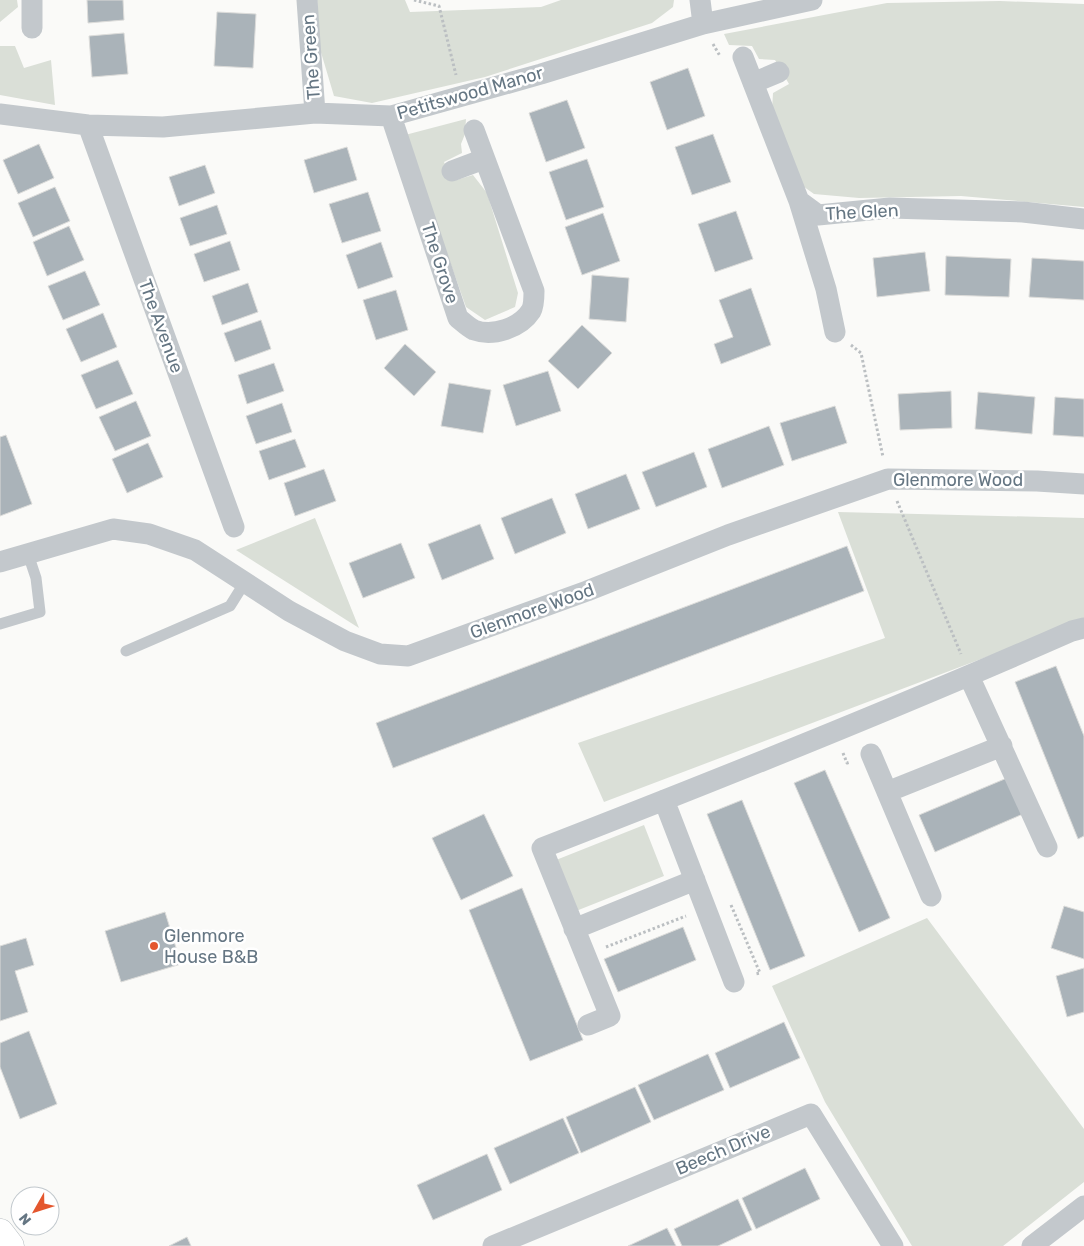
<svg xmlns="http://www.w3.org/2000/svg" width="1084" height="1246" viewBox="0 0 1084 1246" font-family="Rubik,sans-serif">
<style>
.green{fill:#dadfd7}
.building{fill:#aab3b9;stroke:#dcdcda}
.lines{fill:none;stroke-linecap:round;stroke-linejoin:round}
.secondary-casing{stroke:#b3babf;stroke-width:29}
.path{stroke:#bbbfc2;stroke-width:3;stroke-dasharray:2.5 2.5;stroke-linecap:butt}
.lane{stroke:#c3c8cc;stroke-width:11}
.street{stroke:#c3c8cc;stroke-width:21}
.secondary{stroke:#fff;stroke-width:28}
.poi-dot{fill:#e4572e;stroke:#fff;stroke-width:2}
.labels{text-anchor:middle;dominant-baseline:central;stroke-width:5;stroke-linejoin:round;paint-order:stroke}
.street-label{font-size:18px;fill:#657683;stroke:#fff}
.poi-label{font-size:18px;fill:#657683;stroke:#fff;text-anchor:start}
</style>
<rect width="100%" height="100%" fill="#fafaf8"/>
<!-- green -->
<path class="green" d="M0 0H17L18 7 0 22Z
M317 0H405L410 12 541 7 561 0H674L673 7 652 23 485 77 372 103 334 96 320 49Z
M1000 1 1084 4V207L961 196 859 198 814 194 800 184 772 110 773 93 789 84 775 60 759 59 752 46 729 45 724 34 887 3Z
M0 46H15L24 68 51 60 55 105 0 95Z
M466 119 465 134 461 144 462 153 444 162 453 181 473 175 487 193 518 293 515 307 485 320 466 307 405 135Z
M838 512 1084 518V620L604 802 578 743 885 638Z
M315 518 359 628 236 550Z
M644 825 664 876 576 911 556 860Z
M927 918 1084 1129V1182L1003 1246H912L825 1102 772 986Z"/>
<!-- building -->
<path class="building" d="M87 0H123L124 20 88 23Z
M217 12 256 14 253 68 214 66Z
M124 33 128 74 92 77 89 36Z
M688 68 705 116 667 130 650 82Z
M567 100 585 148 546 162 529 113Z
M713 134 731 182 692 195 675 147Z
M39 144 54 178 18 194 3 160Z
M347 147 357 180 314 193 304 160Z
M587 159 604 207 566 220 549 172Z
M205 165 215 193 179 206 169 177Z
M55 187 70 221 33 237 18 203Z
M368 192 381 231 342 243 329 204Z
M217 205 227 234 190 246 180 218Z
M736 211 753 259 715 272 698 224Z
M603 213 620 261 582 275 565 227Z
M69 226 84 260 47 276 33 242Z
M230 241 240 270 204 282 194 254Z
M381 242 393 277 358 289 346 255Z
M925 252 930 291 877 297 873 258Z
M946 256 1011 259 1009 297 945 295Z
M1032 258 1084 261V300L1029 297Z
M85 271 100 305 63 320 48 286Z
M592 275 629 278 626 322 589 319Z
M248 283 258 312 222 325 212 296Z
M751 288 771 345 721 364 714 344 733 337 719 300Z
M396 290 408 330 376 340 363 300Z
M103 313 117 347 81 362 66 329Z
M261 320 271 349 235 362 224 333Z
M582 325 612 353 578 389 548 361Z
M405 344 436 372 414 396 384 368Z
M118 360 133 394 96 409 81 375Z
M274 363 284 391 247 404 238 375Z
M548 371 561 411 516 426 503 385Z
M449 383 491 390 483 433 441 426Z
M951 391 952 428 900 430 898 394Z
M978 392 1035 397 1032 434 975 429Z
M1055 397 1084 399V437L1053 435Z
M136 401 151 436 115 451 99 417Z
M282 403 292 432 256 444 246 416Z
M835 406 847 443 792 461 780 423Z
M769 426 784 465 722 488 708 449Z
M6 435 32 504 0 516V437Z
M295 439 306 467 269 480 259 451Z
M148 443 163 477 127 493 112 459Z
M694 452 707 487 656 507 642 472Z
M324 469 336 501 295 516 284 483Z
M626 474 640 509 588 529 575 494Z
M552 498 566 533 515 554 501 518Z
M480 524 494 559 442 580 428 544Z
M401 543 415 578 363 598 349 563Z
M847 546 864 591 393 768 376 723Z
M1056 666 1084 736V836L1078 839 1015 682Z
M825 770 890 918 859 932 794 783Z
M1007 778 1023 814 935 852 919 815Z
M742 800 805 956 770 970 707 814Z
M484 814 513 876 461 900 432 838Z
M522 888 583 1040 530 1061 469 910Z
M1064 906 1084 912V959L1051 948Z
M165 912 181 964 121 982 105 931Z
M683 927 696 960 618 992 604 959Z
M26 938 34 965 15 971 28 1012 0 1021V946Z
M1084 968V1012L1067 1017 1056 976Z
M784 1022 800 1058 730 1088 715 1053Z
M29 1031 57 1104 20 1119 0 1067V1043Z
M708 1054 724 1090 654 1120 638 1085Z
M635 1087 651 1122 581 1153 566 1117Z
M563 1118 579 1153 510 1184 494 1148Z
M487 1154 502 1190 433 1220 417 1185Z
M805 1168 820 1199 756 1229 742 1198Z
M738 1199 752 1230 718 1246H682L674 1229Z
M667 1228 676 1246H628Z
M187 1237 191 1246H169Z"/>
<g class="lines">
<!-- secondary casing -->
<g class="secondary-casing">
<path id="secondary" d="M0 1233 10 1246"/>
</g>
<!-- path -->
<path class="path" d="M414 0 439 6 456 75
M713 44 720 56
M851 345 861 353 883 457
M897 501 961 654
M843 753 847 763 850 762
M731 905 760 973 755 974
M606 947 686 916"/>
<!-- lane -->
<path class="lane" d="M0 624 40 612 36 578 28 554
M126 651 230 606 245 582"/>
<!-- street -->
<path class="street" d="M307 0 315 113
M700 0 703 24
M32 28V0
M743 57 799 201 826 289 835 332
M753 83 779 72
M0 114 88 125 163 127 315 113 391 116 541 74 703 24 812 0
M391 116 458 318C463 322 468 327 474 330 493 337 520 328 531 311 534 306 534 297 534 291L474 130
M88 125 234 527
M452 171 484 159
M799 201 818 215 890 208 1023 212 1084 219
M0 562 113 529 149 534 195 550 289 611 345 641 380 654 408 656 587 591 728 535 888 479 1037 481 1084 484
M969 676 1047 847
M871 754 931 896
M887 792 1002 746
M664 800 734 982
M574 929 695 880
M588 1025 610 1016 542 848C720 779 897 708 1072 631L1084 628
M493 1246 811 1114 893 1246
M1032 1246 1084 1206"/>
<!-- secondary -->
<use href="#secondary" class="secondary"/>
</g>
<!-- markers -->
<circle class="poi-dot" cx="154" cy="946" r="5"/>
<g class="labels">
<!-- street labels -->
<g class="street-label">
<text transform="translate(311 57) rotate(-94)">The Green</text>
<text transform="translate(470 93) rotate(-16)">Petitswood Manor</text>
<text transform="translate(862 212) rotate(-3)">The Glen</text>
<text transform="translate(440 263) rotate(72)">The Grove</text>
<text transform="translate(161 326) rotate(70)">The Avenue</text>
<text x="958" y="480">Glenmore Wood</text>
<text transform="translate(532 611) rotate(-20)">Glenmore Wood</text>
<text transform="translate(723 1150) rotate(-23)">Beech Drive</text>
</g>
<!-- poi labels -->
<g class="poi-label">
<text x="164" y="936">Glenmore<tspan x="164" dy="21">House B&amp;B</tspan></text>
</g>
</g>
<!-- north arrow -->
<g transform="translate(35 1211) rotate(231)"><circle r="24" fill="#ffffff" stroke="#c1c8cd"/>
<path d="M0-4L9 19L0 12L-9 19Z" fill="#e4572e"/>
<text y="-8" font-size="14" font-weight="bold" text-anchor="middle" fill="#657683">N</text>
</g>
</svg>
